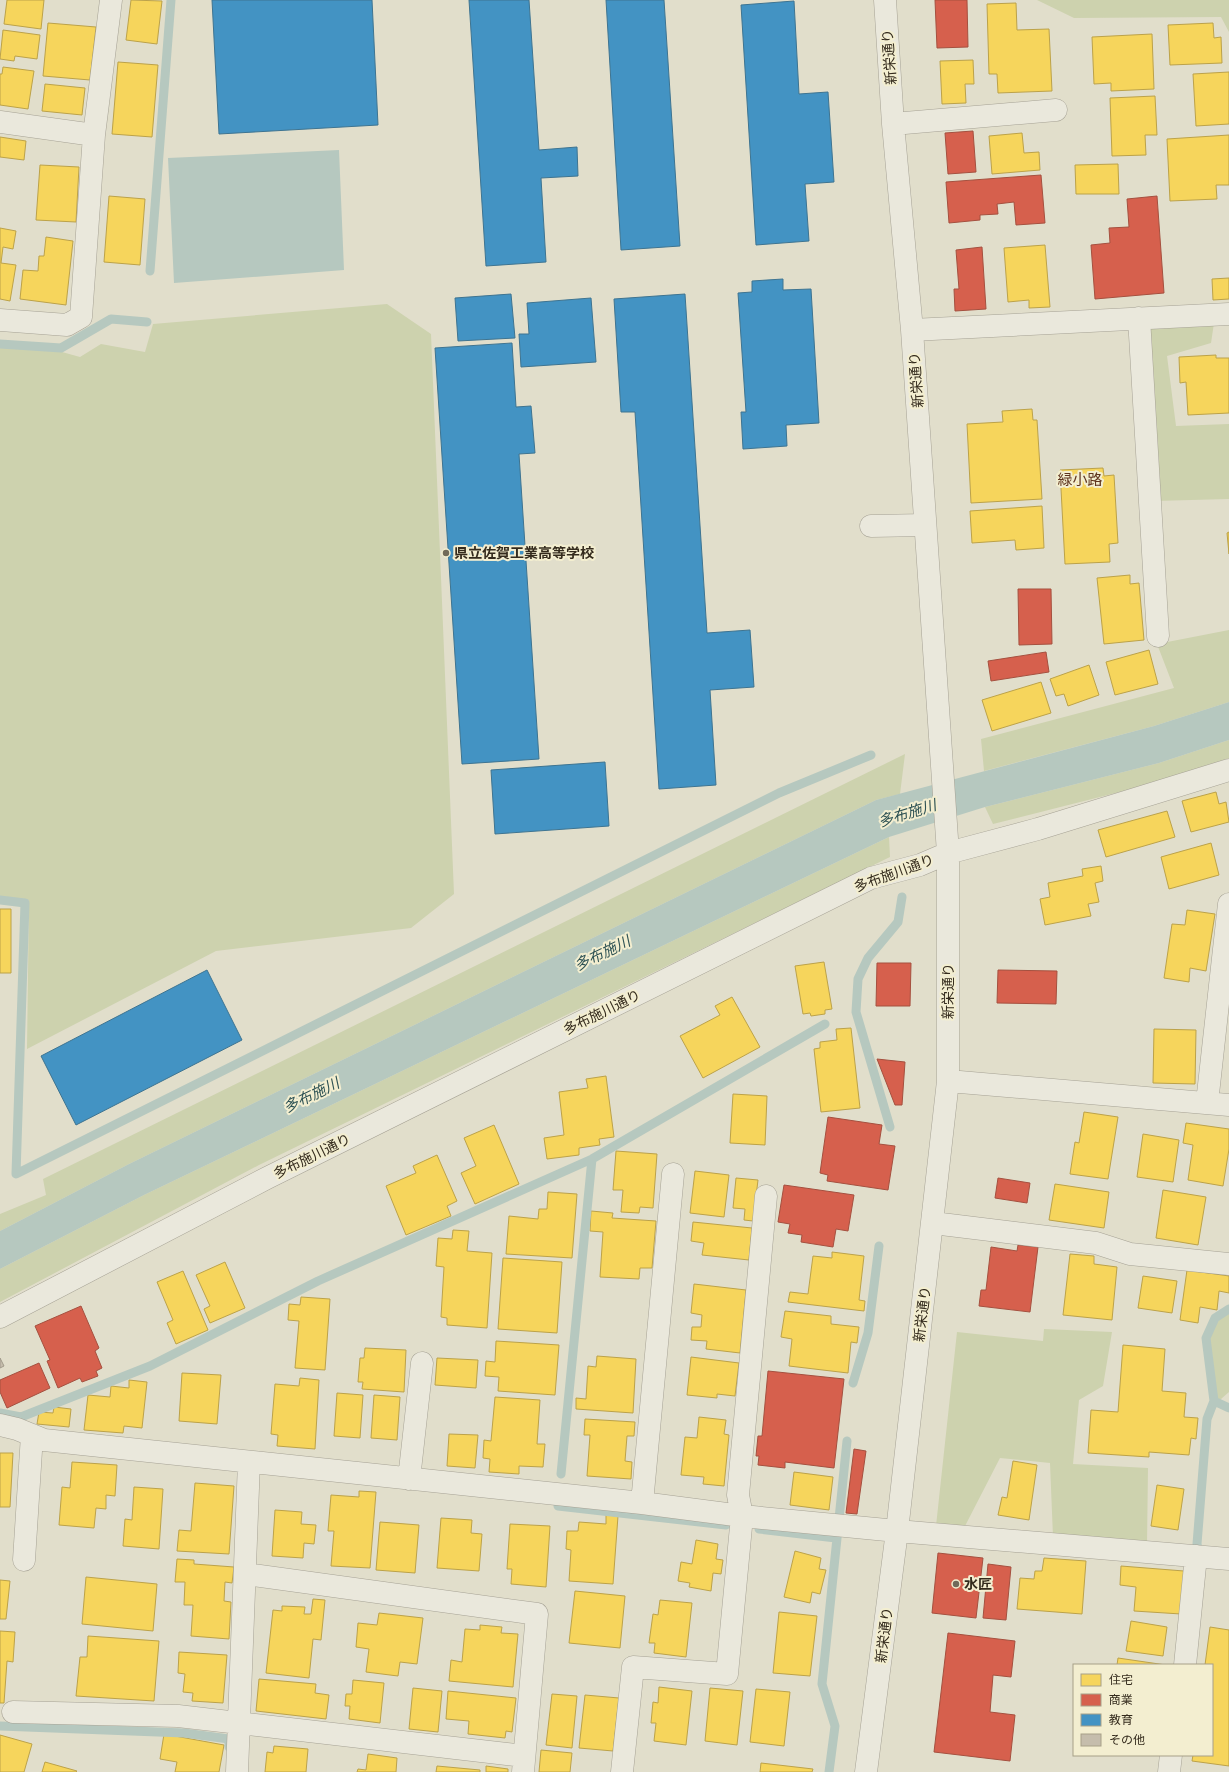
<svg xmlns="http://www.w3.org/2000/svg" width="1229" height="1772" viewBox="0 0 1229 1772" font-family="'IBM Plex Serif','Noto Sans JP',serif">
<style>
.green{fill:#cdd2ae}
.water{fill:#b6c8bf}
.homes{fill:#f6d55c;stroke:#bca249}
.shops{fill:#d6604d;stroke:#a5503f}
.schools{fill:#4393c3;stroke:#3e7491}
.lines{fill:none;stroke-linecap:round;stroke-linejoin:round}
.stream{stroke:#b6c8bf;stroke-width:9}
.building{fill:#c5bdac;stroke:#a19a8b}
.minor-casing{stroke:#a6a295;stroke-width:23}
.minor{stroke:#eae8dc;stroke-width:22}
.poi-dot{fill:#716a5a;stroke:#f3eed0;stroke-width:1.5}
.labels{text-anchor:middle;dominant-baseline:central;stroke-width:4;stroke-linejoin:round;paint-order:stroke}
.street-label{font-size:14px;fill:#342b1d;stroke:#f3eed0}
.poi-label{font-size:14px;font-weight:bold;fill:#342b1d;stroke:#f3eed0;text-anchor:start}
.neighbourhood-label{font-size:15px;fill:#5f351f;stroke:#f3eed0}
.water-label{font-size:15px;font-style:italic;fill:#2d5153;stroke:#f3eed0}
</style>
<rect width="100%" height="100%" fill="#e1decb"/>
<!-- green -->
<path class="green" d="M1037 0H1229V32L1221 17 1074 18Z
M387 304 431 334 454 894 411 928 216 951 27 1049 29 900 0 896V347L62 352 80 357 101 344 145 352 153 324Z
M1214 323 1211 343 1167 356 1176 426 1229 424V499L1154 501 1143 326Z
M1229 630V702L1154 726 984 771 981 739 1174 688 1157 644Z
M1229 740V758L1167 780 993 824 985 807 1159 763Z
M905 754 900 794 876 800 129 1164 0 1231V1214L46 1195 43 1179Z
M889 837 890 857 259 1165 0 1302V1269L144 1195Z
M1229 1312V1392L1213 1406 1204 1336 1213 1315Z
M1044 1329 1112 1332 1103 1386 1079 1400 1073 1464 1148 1468 1147 1545 1053 1537 1050 1463 1000 1458 964 1528 936 1526 957 1332 1043 1341Z"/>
<!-- water -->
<path class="water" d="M339 150 344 270 174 283 168 158Z
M1229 702V740L1159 763 985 807 889 837 144 1195 0 1269V1231L129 1164 876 800 1154 726Z"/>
<!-- homes -->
<path class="homes" d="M7 0H44L41 29 4 24Z
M131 0 162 1 157 44 126 40Z
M1016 3 1017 30 1049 29 1052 91 998 93 997 74H989L987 4Z
M48 23 96 27 90 80 43 76Z
M1213 23 1214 38 1221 37 1222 63 1170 65 1168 25Z
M3 30 40 35 37 59 15 56 14 61 0 59Z
M1152 34 1154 89 1111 91V83L1094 84 1092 37Z
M973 60 974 84H965L966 103 942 104 940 61Z
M118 62 158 65 152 137 112 134Z
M3 67 34 71 28 109 0 105V74H2Z
M1229 72V124L1196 126 1193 74Z
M45 84 85 88 82 115 42 111Z
M1155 96 1157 135H1145L1146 155 1112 156 1110 98Z
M1022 133 1024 153 1039 152 1040 170 992 174 989 136Z
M1229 135V185H1216L1217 199 1170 201 1167 139Z
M0 137 26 141 24 160 0 157Z
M1118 164 1119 194H1076L1075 165Z
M40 165 79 167 76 222 36 220Z
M109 196 145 199 140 265 104 262Z
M0 228 16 231 13 249 3 247 1 263 16 265 10 301 0 299Z
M46 237 73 241 66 305 20 299 23 270 38 271 39 256H44Z
M1045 245 1050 307 1029 308V300L1008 302 1004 248Z
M1229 278V299L1213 300 1212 279Z
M1216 355V358H1229V413L1188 415 1186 382 1180 383 1179 357Z
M1032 409 1033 420H1037L1042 499 971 503 967 424 1003 422 1002 411Z
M1103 468 1104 476 1114 475 1118 543 1109 544 1110 562 1065 564 1060 470Z
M1042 506 1044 548 1016 550 1015 540 972 543 970 511Z
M1229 532V554L1227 533Z
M1130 575V584L1139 583 1144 640 1104 644 1097 578Z
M1149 650 1158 684 1115 695 1106 662Z
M1089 665 1099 695 1068 706 1064 694 1056 696 1050 679Z
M1041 682 1051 713 992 731 982 700Z
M1216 792 1219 804 1226 802 1229 822 1191 832 1182 801Z
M1167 811 1175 837 1106 857 1098 830Z
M1211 843 1219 875 1169 889 1161 857Z
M1101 866 1103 881 1095 883 1099 902 1088 904 1091 916 1045 925 1040 899 1050 897 1048 883 1083 876 1082 869Z
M0 909H11V973H0Z
M1187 910 1215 914 1206 971 1190 968 1189 982 1164 978 1172 924 1185 925Z
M824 962 832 1009 825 1010V1014L811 1016 810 1013 803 1014 795 966Z
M732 997 760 1047 703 1078 680 1036 720 1015 715 1006Z
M851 1028 860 1108 821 1112 814 1049 820 1048V1042L837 1040 836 1029Z
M1154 1029 1196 1030 1195 1084 1153 1083Z
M606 1076 614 1137 599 1139 600 1145 579 1148V1155L547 1159 544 1138 564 1135 559 1092 588 1088 586 1079Z
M733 1094 767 1096 765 1145 730 1143Z
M1084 1112 1118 1117 1108 1179 1070 1174 1075 1142 1079 1143Z
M1186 1123 1229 1129V1149L1223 1186 1188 1180 1193 1145 1183 1143Z
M494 1125 519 1184 475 1204 461 1173 476 1166 464 1138Z
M1143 1134 1179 1140 1173 1182 1137 1177Z
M616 1151 657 1154 653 1208 640 1207 639 1213 621 1212 623 1190H613Z
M437 1155 457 1201 447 1206 451 1216 406 1235 386 1186 416 1173 413 1166Z
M695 1171 729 1175 724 1217 690 1213Z
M736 1178 758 1180 753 1221 744 1220 745 1209 733 1208Z
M1055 1184 1109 1192 1104 1228 1049 1220Z
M1163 1190 1206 1197 1198 1245 1156 1238Z
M548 1192 577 1194 572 1258 506 1254 509 1216 538 1219 539 1209H547Z
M591 1211 613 1213 612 1218 656 1221 652 1268H640L639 1279 600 1277 603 1232 590 1231Z
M693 1222 752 1228 749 1260 702 1255 704 1243 691 1241Z
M453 1230 469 1231 467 1251 492 1253 487 1328 447 1325V1318L441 1317 444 1267 436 1266 438 1238 452 1239Z
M832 1252 864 1256 859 1300 865 1301 864 1311 788 1302 790 1292 808 1294 813 1256 832 1258Z
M1070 1254 1094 1256V1264L1117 1267 1112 1320 1063 1315Z
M503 1258 562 1262 557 1333 498 1329Z
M225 1262 245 1308 210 1323 204 1309 210 1306 196 1275Z
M1187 1270 1229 1276V1293L1219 1291 1217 1310 1200 1307 1198 1323 1180 1320Z
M183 1271 208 1330 176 1344 167 1323 173 1320 157 1282Z
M1143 1276 1177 1281 1172 1313 1138 1308Z
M694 1284 746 1290 740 1353 706 1349 707 1341 691 1340 692 1327H701L702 1315 691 1313Z
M301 1297 330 1299 325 1370 295 1368 299 1321 288 1320 289 1304 300 1305Z
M785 1311 831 1316V1324L859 1327 857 1343 851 1342 848 1373 789 1366 792 1339 781 1337Z
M496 1341 559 1345 555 1395 498 1391 499 1377 485 1376 486 1361 495 1362Z
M1123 1345 1165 1349 1162 1391 1186 1393 1184 1417 1198 1418 1196 1439 1191 1438 1189 1455 1149 1452V1457L1088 1453 1091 1410 1118 1412Z
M365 1348 406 1350 404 1392 362 1389 363 1382H358L360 1358H364Z
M597 1356 636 1359 633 1413 576 1409V1398L586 1399 588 1366 596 1367Z
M691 1357 739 1363 735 1396 717 1394V1398L687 1395Z
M437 1358 478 1360 476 1388 435 1385Z
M182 1373 221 1375 217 1424 179 1421Z
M300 1378 319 1380 315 1449 277 1446 278 1435 271 1434 275 1384 299 1386Z
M129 1380 147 1382 142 1428 124 1426 123 1433 84 1430 88 1395 110 1397 111 1386 129 1388Z
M337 1393 363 1395 360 1438 334 1436Z
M374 1395 400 1397 397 1440 371 1438Z
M495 1397 540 1400 537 1444H545L543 1467 519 1466V1474L489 1472 490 1459 483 1458 484 1440 491 1441Z
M54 1407 71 1409 69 1427 37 1424 39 1412 53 1413Z
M699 1417 726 1420 724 1434 729 1435 724 1486 703 1484 704 1477 681 1475 685 1437 697 1438Z
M585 1419 635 1422 634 1436H627L625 1461 632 1462 631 1479 587 1476 590 1435H584Z
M449 1434 478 1435 475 1468 447 1466Z
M0 1453H13L10 1507H0Z
M1013 1461 1037 1465 1029 1520 998 1515 1002 1497 1007 1498Z
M72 1462 117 1465 115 1496 106 1495V1509L96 1508 94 1528 59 1525 62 1487 70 1488Z
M794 1472 833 1477 829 1510 790 1505Z
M195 1483 234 1486 229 1554 177 1551 179 1530 191 1531Z
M1157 1485 1184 1489 1178 1530 1151 1526Z
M134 1487 163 1489 159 1549 123 1546 125 1519 132 1520Z
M359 1491 376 1492 370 1568 331 1566 334 1531H328L331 1495 359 1497Z
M275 1510 302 1512 301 1524 316 1525 314 1544 304 1543 303 1558 272 1556Z
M606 1515 618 1516 613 1584 569 1581 571 1550 566 1549 567 1531H578L579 1522 606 1524Z
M441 1518 472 1520 471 1533 482 1534 479 1571 437 1568Z
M380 1522 419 1525 415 1573 376 1570Z
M510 1524 550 1526 546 1587 511 1584 512 1569H507Z
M696 1540 718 1544 716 1559 723 1560 721 1574 713 1573 711 1591 689 1587 690 1583 678 1581 681 1562 692 1564Z
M795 1551 821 1558 819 1569 826 1570 820 1594 812 1592 810 1603 784 1597Z
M1044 1558 1086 1561 1082 1614 1017 1609 1020 1578 1034 1579 1035 1571H1042Z
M177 1559 194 1560V1564L234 1567 232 1583 225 1582 224 1601 231 1602 229 1639 191 1636 193 1605H184L185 1582H175Z
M1121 1566 1184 1571 1181 1614 1134 1611 1136 1587 1120 1585Z
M86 1577 157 1584 153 1631 82 1624Z
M0 1580 10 1581 6 1619H0Z
M575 1591 625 1596 620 1648 569 1643Z
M313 1599 325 1600 321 1640 313 1639 309 1678 266 1673 273 1610 282 1611V1606L305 1607 304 1614H311Z
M660 1600 692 1603 686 1657 654 1653 655 1643H649L653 1614 658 1615Z
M779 1612 817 1616 810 1676 773 1673Z
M379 1613 423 1618 417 1664 400 1662 398 1676 366 1672 369 1649 356 1647 358 1623 377 1625Z
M1131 1621 1167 1627 1163 1656 1126 1651Z
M480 1625 502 1627 501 1633 518 1634 513 1687 449 1681 451 1660 462 1662 465 1629 480 1630Z
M1210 1627 1229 1630V1766L1192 1761 1193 1755H1212V1665H1205Z
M0 1631 15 1632 13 1662 7 1661 4 1703H0Z
M88 1636 159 1641 154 1701 76 1696 80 1657H87Z
M179 1652 227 1655 223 1703 192 1701 193 1693 183 1692 185 1674 178 1673Z
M1118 1658 1166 1665H1117Z
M259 1679 316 1684 315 1693 329 1695 326 1719 256 1711Z
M353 1680 384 1683 380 1723 349 1719 350 1706H345L346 1694H352Z
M659 1687 692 1691 686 1745 654 1741 656 1723H651L653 1702 658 1703Z
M413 1688 442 1691 438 1732 409 1729Z
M710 1688 743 1691 737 1745 705 1741Z
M756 1689 790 1692 784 1746 750 1742Z
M448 1691 516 1698 512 1732 506 1731 505 1738 468 1734 469 1721 446 1719Z
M552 1694 577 1696 572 1748 546 1745Z
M585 1695 619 1698 613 1751 579 1748Z
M164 1734 224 1745 219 1772H175L177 1762 160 1759Z
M0 1735 32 1744 24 1772H0Z
M274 1746 308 1749 306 1772H265L267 1752 273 1753Z
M541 1750 572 1753 570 1772H539Z
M368 1754 397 1758 396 1772H357L358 1769 366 1770Z
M45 1762 77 1771 76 1772H42Z
M761 1763 813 1769 812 1772H760Z
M437 1766 480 1770V1772H436Z
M486 1766 508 1769V1772H486Z"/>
<!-- shops -->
<path class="shops" d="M935 0H967L968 47 937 48Z
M973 131 976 172 948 174 945 133Z
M1041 175 1045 223 1016 225 1014 202 997 204 998 214 980 215V220L949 223 946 182Z
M1157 196 1164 293 1095 299 1091 245 1110 243 1109 228 1129 227 1127 199Z
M982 247 986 309 955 311 954 289H959L956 250Z
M1018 589H1051L1052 644 1019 645Z
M1046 652 1049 672 991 681 988 661Z
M877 963H911L910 1006H876Z
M998 970 1057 971 1056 1004 997 1003Z
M877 1059 905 1062 902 1105H895Z
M828 1117 882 1125 879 1144 895 1146 888 1190 827 1181 828 1175 820 1173Z
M998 1178 1030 1183 1027 1203 995 1198Z
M784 1185 854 1195 848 1231 836 1229 833 1247 801 1242 802 1235 788 1233 790 1224 778 1222Z
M1018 1245 1038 1247 1030 1312 979 1306 981 1290H986L991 1247 1017 1251Z
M81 1306 99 1348 95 1351 102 1368 96 1371 98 1376 82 1382 80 1378 58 1388 47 1361 50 1360 35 1326Z
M39 1363 50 1388 7 1408 0 1392V1380Z
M768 1371 844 1379 834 1468 785 1462V1468L758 1465 759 1456H756L758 1436H762Z
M854 1449 866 1451 857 1514 846 1513Z
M938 1553 983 1558 976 1618 932 1613Z
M988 1564 1011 1567 1006 1620 983 1618Z
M948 1633 1015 1641 1011 1677 993 1675 990 1712 1015 1715 1010 1761 934 1752Z"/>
<!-- schools -->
<path class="schools" d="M212 0H372L378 125 219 134Z
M469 0H529L539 150 577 147 578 176 541 178 546 262 486 266Z
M606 0H664L680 246 621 250Z
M794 1 799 94 828 92 834 182 805 184 809 241 756 245 741 5Z
M783 279V290L811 289 819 423 786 425 787 446 743 449 741 412H746L738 293 752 292V281Z
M511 294 515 338 458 341 455 298Z
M685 294 707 633 750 630 754 687 710 690 716 785 659 789 635 412H621L614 299Z
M591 298 596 362 521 367 519 334H529L527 303Z
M512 343 516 407 531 406 535 453 519 454 539 759 462 764 435 348Z
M605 762 609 826 495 834 491 770Z
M207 970 242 1040 76 1125 41 1056Z"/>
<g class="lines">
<!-- stream -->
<path class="stream" d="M150 271 171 0
M0 344 61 348 111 319 147 322
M0 900 25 903 16 1174 779 793 871 755
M890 1127 856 1012 858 979 868 958 898 922 902 897
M853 1383 868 1333 879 1246
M1214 1401 1229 1408
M0 1413 21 1417 150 1366 318 1281 592 1159 825 1024
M561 1474 592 1159
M558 1506 726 1525
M759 1529 836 1538
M1200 1557 1197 1544 1207 1419 1214 1401 1206 1338 1215 1318 1229 1309
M0 1726 184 1733 229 1739V1747
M829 1772 835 1726 822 1684 847 1441"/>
</g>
<!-- building -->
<path class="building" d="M0 1358 4 1366 0 1368Z"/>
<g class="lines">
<!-- minor casing -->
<g class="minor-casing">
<path id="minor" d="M0 122 94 135
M893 124 1056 110
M1139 318 1158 636
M0 320 67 325 81 317 94 135 111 0
M912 330 1229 314
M871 526 925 525
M948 1081 1229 1105
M1207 1103 1229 904
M933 1223 1096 1243 1130 1254 1229 1264
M0 1317 267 1178 871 878 920 865 948 853 1038 829 1229 770
M0 1425 17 1429 44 1440 642 1503 742 1516 897 1531 1229 1559
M409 1479 422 1363
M642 1503 673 1174
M24 1560 32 1435
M246 1574 537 1614 523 1772
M1185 1665 1196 1556
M13 1712 178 1716 524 1756
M237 1772 249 1462
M622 1772 633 1667 727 1674 742 1516 738 1495 766 1196
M866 1772 897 1531 948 1081V853L912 330 893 124 885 0
M1169 1772 1171 1755"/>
</g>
<!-- minor -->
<use href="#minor" class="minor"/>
</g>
<!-- markers -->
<g class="poi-dot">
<circle cx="446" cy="553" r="4"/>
<circle cx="956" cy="1584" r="4"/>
</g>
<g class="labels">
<!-- street labels -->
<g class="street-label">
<text transform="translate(889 57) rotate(-94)">新栄通り</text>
<text transform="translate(916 380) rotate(-94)">新栄通り</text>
<text transform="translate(894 873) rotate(-20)">多布施川通り</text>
<text transform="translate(948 991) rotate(-90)">新栄通り</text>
<text transform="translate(602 1012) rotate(-26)">多布施川通り</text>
<text transform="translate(312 1156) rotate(-26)">多布施川通り</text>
<text transform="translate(922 1314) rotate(-83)">新栄通り</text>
<text transform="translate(884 1635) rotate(-83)">新栄通り</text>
</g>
<!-- poi labels -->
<g class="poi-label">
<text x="454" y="553">県立佐賀工業高等学校</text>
<text x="964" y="1584">水匠</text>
</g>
<!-- neighbourhood labels -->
<g class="neighbourhood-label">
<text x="1080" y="479">緑小路</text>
</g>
<!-- water labels -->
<g class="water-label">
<text transform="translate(907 813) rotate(-17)">多布施川</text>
<text transform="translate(602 953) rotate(-26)">多布施川</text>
<text transform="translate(311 1095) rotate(-26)">多布施川</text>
</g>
</g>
<!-- legend -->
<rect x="1073" y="1664" width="140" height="92" fill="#f3eed0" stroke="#a7a088"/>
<rect x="1081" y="1674" width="20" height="12" fill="#f6d55c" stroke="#a7a088"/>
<text x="1109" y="1684" font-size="12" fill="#342b1d">住宅</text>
<rect x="1081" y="1694" width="20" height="12" fill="#d6604d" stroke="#a7a088"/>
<text x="1109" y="1704" font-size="12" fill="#342b1d">商業</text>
<rect x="1081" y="1714" width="20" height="12" fill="#4393c3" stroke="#a7a088"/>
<text x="1109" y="1724" font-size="12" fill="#342b1d">教育</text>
<rect x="1081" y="1734" width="20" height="12" fill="#c5bdac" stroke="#a7a088"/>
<text x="1109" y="1744" font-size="12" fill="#342b1d">その他</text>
</svg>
